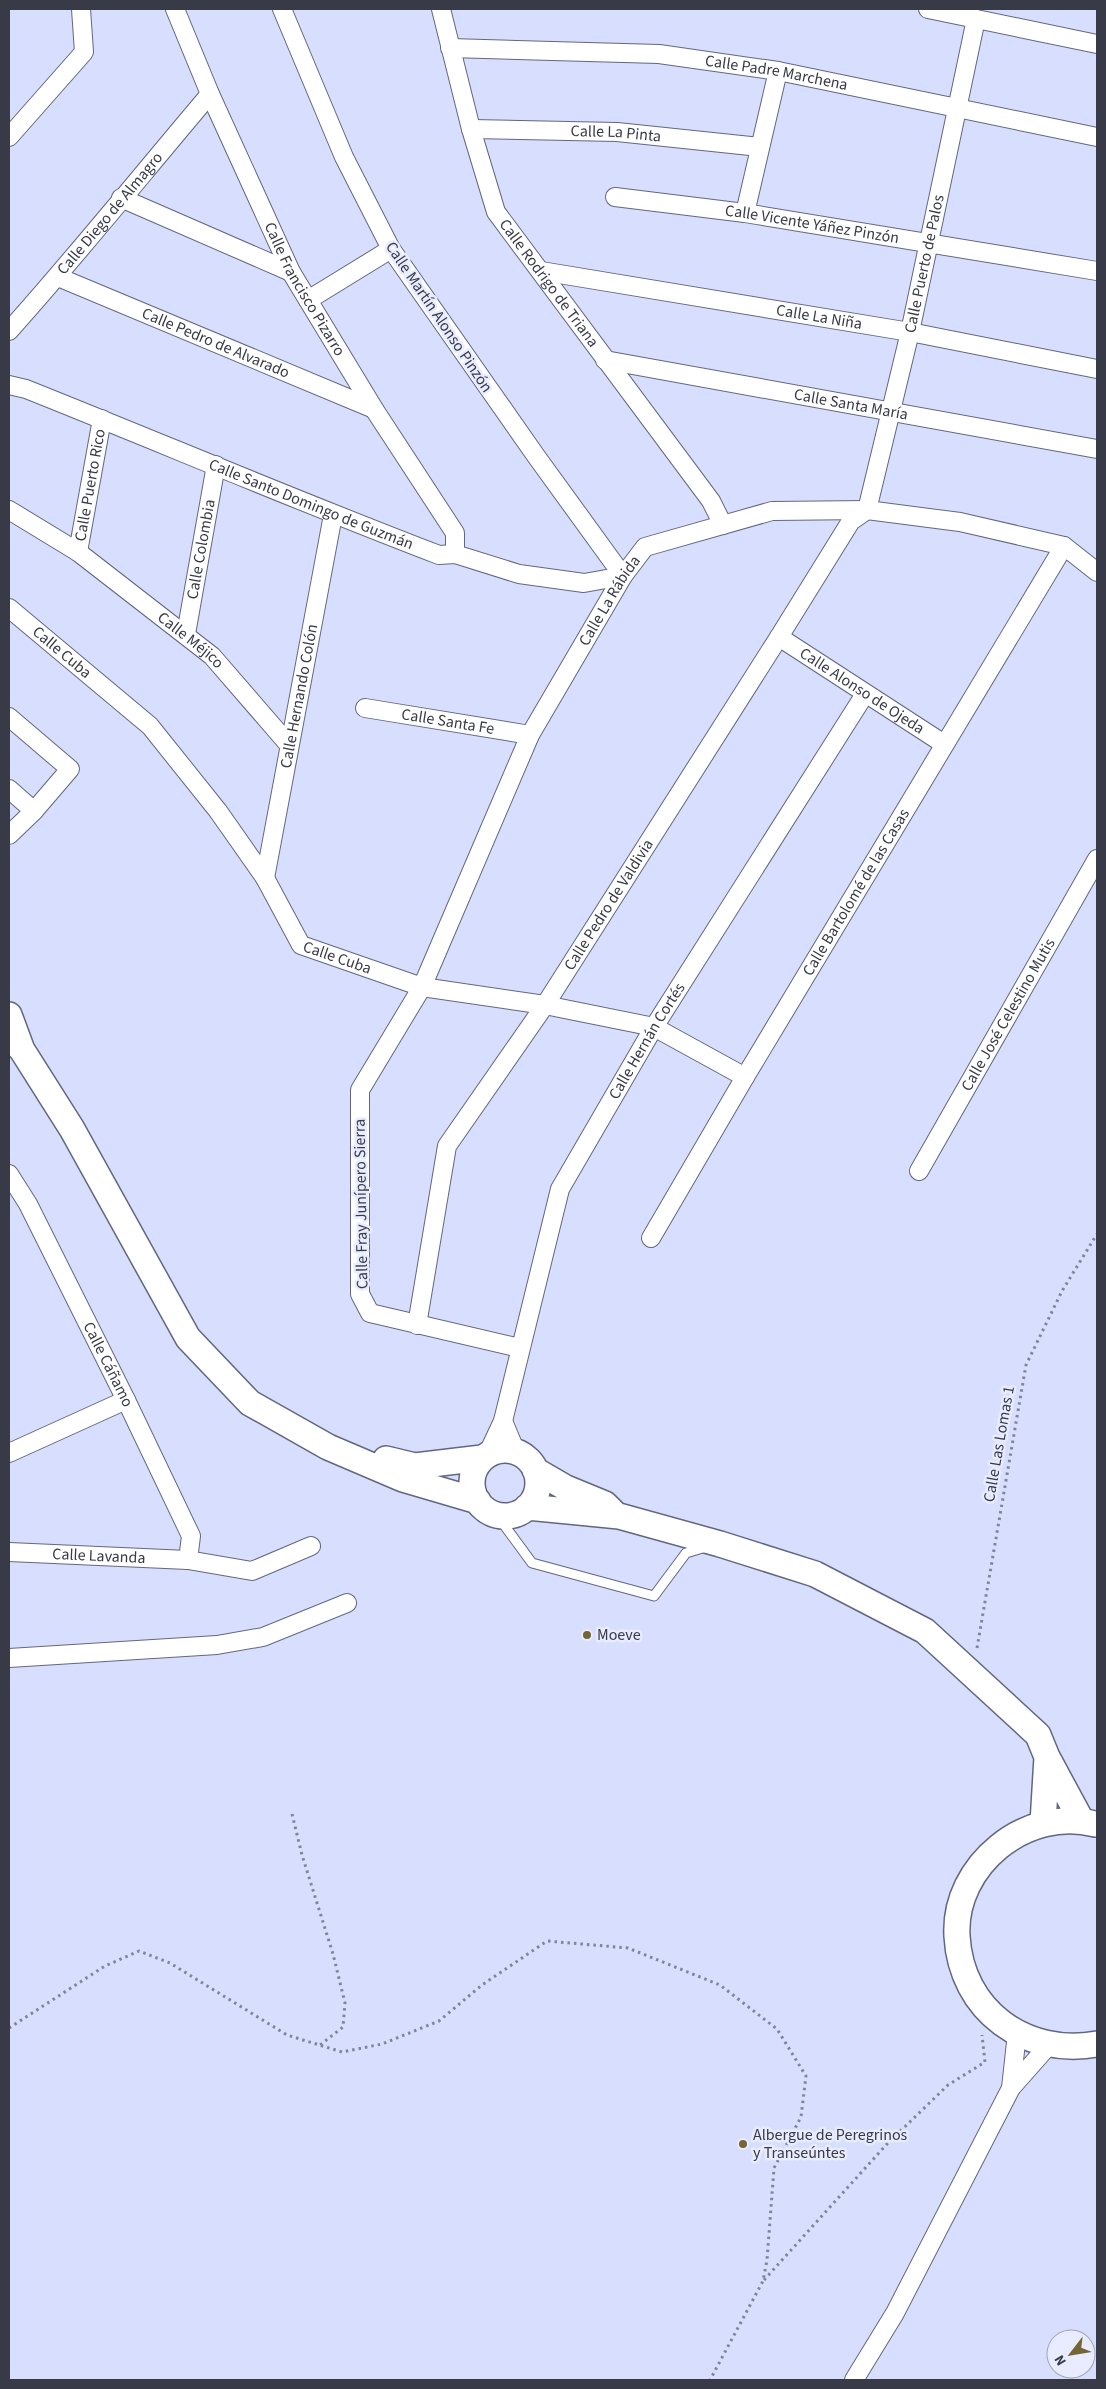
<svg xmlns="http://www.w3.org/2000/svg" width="1106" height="2389" viewBox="0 0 1106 2389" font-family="'Source Sans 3',sans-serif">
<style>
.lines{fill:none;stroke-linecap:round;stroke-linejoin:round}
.lane-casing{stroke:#626781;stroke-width:11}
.street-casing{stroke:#626781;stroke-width:20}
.secondary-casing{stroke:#626781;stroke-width:28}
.path{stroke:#81859a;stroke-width:3;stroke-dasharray:2.5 4;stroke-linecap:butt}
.lane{stroke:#fff;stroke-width:9}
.street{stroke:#fff;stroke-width:18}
.secondary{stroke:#fff;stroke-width:25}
.poi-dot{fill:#756533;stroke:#e8ecfe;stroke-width:2}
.labels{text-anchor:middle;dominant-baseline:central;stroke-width:5;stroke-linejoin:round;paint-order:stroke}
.street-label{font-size:16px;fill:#383a47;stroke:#e8ecfe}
.poi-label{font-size:16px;fill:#383a47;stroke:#e8ecfe;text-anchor:start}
</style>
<rect width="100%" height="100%" fill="#d8defd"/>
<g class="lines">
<!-- lane casing -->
<g class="lane-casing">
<path id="lane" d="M496 1514 532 1563 654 1596 686 1553 706 1547"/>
</g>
<!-- street casing -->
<g class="street-casing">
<g id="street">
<path id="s1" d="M175 9 210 94 291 272 374 409 455 533V554"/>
<path id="s2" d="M441 9 471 129 496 212 711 501 723 525"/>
<path d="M928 9 1097 44"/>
<path id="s3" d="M450 48 659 54 778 71 1097 137"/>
<path id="s4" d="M471 129 617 132 760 147"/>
<path d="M9 137 84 52 81 9"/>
<path id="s5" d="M615 197 745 213 1097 271"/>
<path d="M121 198 291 272"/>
<path d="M745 213 778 71"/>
<path id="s6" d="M541 271 910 332 1097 369"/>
<path id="s7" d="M58 277 374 409"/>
<path d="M308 300 391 249"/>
<path id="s8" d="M9 331C78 254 143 173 210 94"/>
<path id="s9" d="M605 360 1097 449"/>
<path id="s10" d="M9 385 26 389C164 444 300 502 439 555L455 554 519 574 584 583 623 576 536 456 391 249 344 157 282 9"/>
<path id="s11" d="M9 510 78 552 212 656 289 745"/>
<path id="s12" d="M78 552 102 419"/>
<path id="s13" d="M9 608 150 726 218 811 265 878 301 945 422 987 545 1005 654 1027 745 1077"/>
<path id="s14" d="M186 634 216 465"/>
<path id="s15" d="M779 637 944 744"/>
<path id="s16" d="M365 708 530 735"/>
<path d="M9 717 70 769 34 811 9 835"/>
<path d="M9 789 34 811"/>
<path id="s17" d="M265 878 333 515"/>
<path id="s18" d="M919 1171 1097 859"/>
<path id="s19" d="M9 1174 28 1204 126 1400 191 1536 188 1560"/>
<path id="s20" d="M651 1238 745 1077 1064 546"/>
<path id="s21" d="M417 1325 447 1146 545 1005 779 637 851 521 867 510 910 332 976 19"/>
<path id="s22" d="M520 1348 370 1313 360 1294V1090L422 987 530 735 623 576 645 547 772 511 867 510 960 522 1064 546 1097 572"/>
<path d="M503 1421 516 1452"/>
<path d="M9 1453 126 1400"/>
<path id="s23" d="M487 1455 503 1421 560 1189 654 1027 865 694"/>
<path id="s24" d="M9 1552 188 1560 252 1571 311 1546"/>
<path d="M9 1658 217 1645 263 1637 347 1603"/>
<path d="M1011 2088 1017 2033"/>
<path d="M854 2380 895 2313 1011 2088 1049 2045"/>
</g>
</g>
<!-- secondary casing -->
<g class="secondary-casing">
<path id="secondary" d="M9 1015 22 1050
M9 1036 22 1050 72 1129 188 1338 250 1403 328 1447 403 1479 478 1501
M472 1483a33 33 0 1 1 66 0a33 33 0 1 1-66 0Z
M386 1459 415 1466 482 1458
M535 1470 566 1488 605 1504 613 1512
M527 1507 619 1516 720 1544 815 1574 925 1631 1038 1735 1047 1757 1081 1820
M1043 1823 1047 1757
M1095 1824C1027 1806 953 1865 957 1936 961 2011 1026 2057 1097 2044"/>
</g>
<!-- path -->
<path class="path" d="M977 1648 1026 1365 1062 1291 1097 1234
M292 1814 302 1855 333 1954 345 2003 343 2027 320 2045
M9 2028 105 1966 139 1951 170 1963 287 2035 342 2052 382 2044 439 2021 482 1985 547 1941 628 1948 720 1985 777 2029 806 2076 801 2117 774 2168 767 2260 763 2281 710 2380
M764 2280 887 2144 948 2085 985 2062 982 2035"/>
<!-- lane -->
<use href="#lane" class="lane"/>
<!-- street -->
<use href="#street" class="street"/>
<!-- secondary -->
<use href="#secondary" class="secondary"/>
</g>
<!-- markers -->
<g class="poi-dot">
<circle cx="587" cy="1635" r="5"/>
<circle cx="743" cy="2144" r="5"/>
</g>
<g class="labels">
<!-- street labels -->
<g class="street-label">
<text stroke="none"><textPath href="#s3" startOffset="328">Calle Padre Marchena</textPath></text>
<text stroke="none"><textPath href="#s4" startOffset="145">Calle La Pinta</textPath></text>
<text stroke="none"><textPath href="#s8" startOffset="155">Calle Diego de Almagro</textPath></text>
<text stroke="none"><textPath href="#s5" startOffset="199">Calle Vicente Yáñez Pinzón</textPath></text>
<text stroke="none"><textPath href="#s21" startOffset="1198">Calle Puerto de Palos</textPath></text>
<text stroke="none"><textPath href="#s2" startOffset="299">Calle Rodrigo de Triana</textPath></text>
<text stroke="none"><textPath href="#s1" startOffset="309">Calle Francisco Pizarro</textPath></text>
<text transform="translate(439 317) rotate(56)">Calle Martín Alonso Pinzón</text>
<text stroke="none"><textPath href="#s6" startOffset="282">Calle La Niña</textPath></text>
<text stroke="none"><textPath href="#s7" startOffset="171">Calle Pedro de Alvarado</textPath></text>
<text stroke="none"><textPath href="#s9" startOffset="250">Calle Santa María</textPath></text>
<text stroke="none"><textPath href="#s12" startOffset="68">Calle Puerto Rico</textPath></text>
<text stroke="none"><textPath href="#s10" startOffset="325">Calle Santo Domingo de Guzmán</textPath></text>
<text stroke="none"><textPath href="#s14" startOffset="86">Calle Colombia</textPath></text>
<text stroke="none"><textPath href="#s22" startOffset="930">Calle La Rábida</textPath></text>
<text stroke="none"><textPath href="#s11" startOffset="224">Calle Méjico</textPath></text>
<text stroke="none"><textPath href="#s13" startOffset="69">Calle Cuba</textPath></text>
<text stroke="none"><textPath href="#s15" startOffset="99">Calle Alonso de Ojeda</textPath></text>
<text stroke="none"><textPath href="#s17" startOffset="185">Calle Hernando Colón</textPath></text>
<text stroke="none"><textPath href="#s16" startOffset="84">Calle Santa Fe</textPath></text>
<text stroke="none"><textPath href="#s20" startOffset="402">Calle Bartolomé de las Casas</textPath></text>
<text stroke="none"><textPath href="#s21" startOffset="472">Calle Pedro de Valdivia</textPath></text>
<text stroke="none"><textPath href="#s13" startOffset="489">Calle Cuba</textPath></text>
<text stroke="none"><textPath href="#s18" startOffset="180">Calle José Celestino Mutis</textPath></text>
<text stroke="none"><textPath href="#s23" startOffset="448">Calle Hernán Cortés</textPath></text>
<text transform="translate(361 1204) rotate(-91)">Calle Fray Junípero Sierra</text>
<text stroke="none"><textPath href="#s19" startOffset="215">Calle Cáñamo</textPath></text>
<text transform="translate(999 1444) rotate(-80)">Calle Las Lomas 1</text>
<text stroke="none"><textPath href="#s24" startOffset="90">Calle Lavanda</textPath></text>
</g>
<!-- poi labels -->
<g class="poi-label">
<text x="597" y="1635">Moeve</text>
<text x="753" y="2135">Albergue de Peregrinos<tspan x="753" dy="18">y Transeúntes</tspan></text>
</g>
</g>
<!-- border -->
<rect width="1106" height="2389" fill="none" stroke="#383a47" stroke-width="20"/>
<!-- north arrow -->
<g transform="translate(1071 2354) rotate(239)"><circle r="24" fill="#e8ecfe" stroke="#a2a5b5"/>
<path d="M0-4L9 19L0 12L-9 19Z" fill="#756533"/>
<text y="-8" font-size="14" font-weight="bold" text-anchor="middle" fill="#383a47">N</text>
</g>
</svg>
